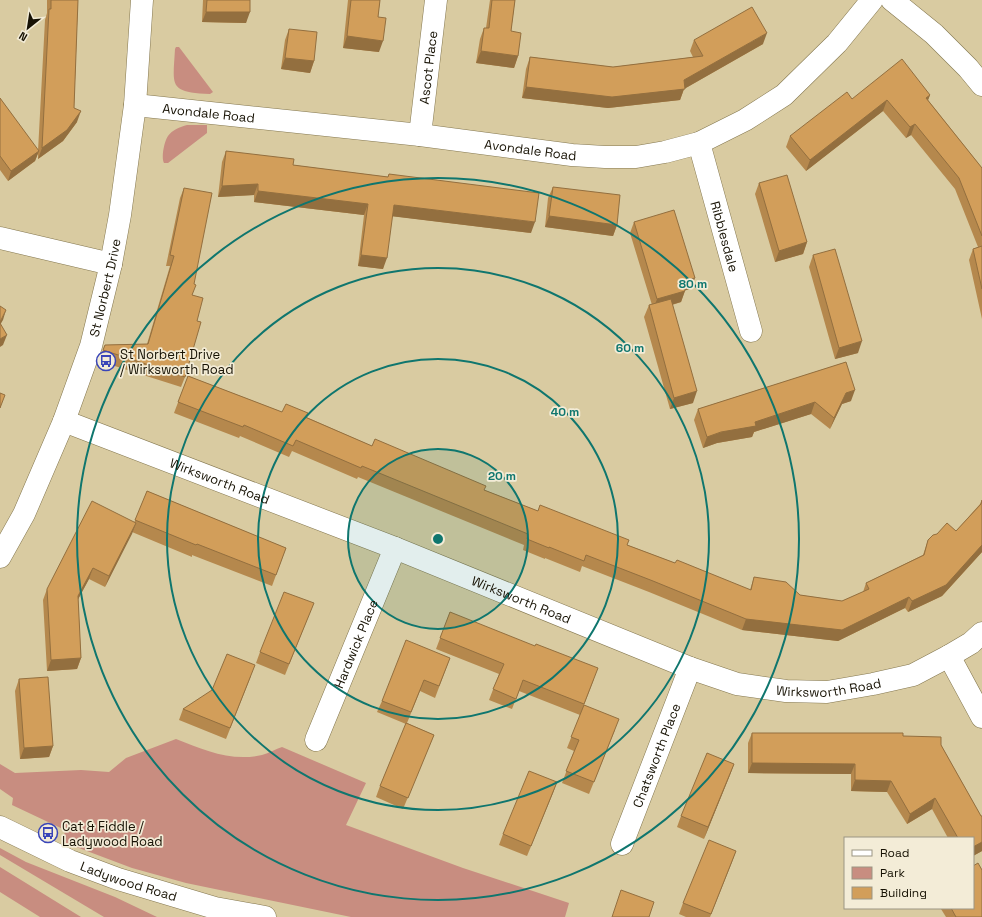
<svg xmlns="http://www.w3.org/2000/svg" width="982" height="917" viewBox="0 0 982 917" font-family="'Space Grotesk',sans-serif">
<style>
.green{fill:#c88d80}
.lines{fill:none;stroke-linecap:round;stroke-linejoin:round}
.minor-casing{stroke:#84774f;stroke-width:23}
.major-casing{stroke:#84774f;stroke-width:23}
.minor{stroke:#fff;stroke-width:22}
.major{stroke:#fff;stroke-width:22}
.wall{fill:#b5884d}
.shaded-wall{fill:#936f3f}
.building{fill:#d29e5a;stroke:#936f3f}
.ring{fill:none;stroke:#0f766e;stroke-width:2}
.labels{text-anchor:middle;dominant-baseline:central;stroke-width:3.5;stroke-linejoin:round;paint-order:stroke}
.street-label{font-size:13px;fill:#171204;stroke:#f3ecd7}
.poi-label{font-size:13px;fill:#171204;stroke:#f3ecd7;text-anchor:start}
.centre{fill:#0f766e;stroke:#f3ecd7;stroke-width:2}
.ring-label{font-size:12px;text-anchor:middle;font-weight:bold;fill:#0f766e;stroke:#f3ecd7;stroke-width:3.5;stroke-linejoin:round;paint-order:stroke}
</style>
<rect width="100%" height="100%" fill="#d9cba1"/>
<!-- green -->
<path class="green" d="M176 47H179L213 92 210 94C168 92 173 86 175 49Z
M187 125H207V133L168 163H164C161 158 164 142 168 136 172 130 180 127 187 125Z
M176 739C204 750 231 762 262 755 269 753 276 749 282 747L366 783 346 825 463 868 569 903 565 917H351L186 883 132 868 63 842 65 830 12 805 13 798 0 789V764L15 773 81 770 109 772 126 758Z
M0 848 26 862 115 897 157 917H104L0 855Z
M0 867 81 917H40L0 892Z"/>
<g class="lines">
<!-- minor casing -->
<g class="minor-casing">
<g id="minor">
<path d="M892 0 934 34 968 68 982 85"/>
<path id="s1" d="M135 105 420 135 572 155 605 157H636L665 152 699 143 745 120 784 95 837 43 872 0"/>
<path id="s2" d="M420 135 436 0"/>
<path id="s3" d="M699 143 751 331"/>
<path d="M0 238 111 264"/>
<path id="s4" d="M64 421 395 548 690 668 737 684 786 691 827 692 873 684 913 675 949 656 971 643 982 633"/>
<path id="s5" d="M0 557 24 514 64 421 91 346 111 264 120 215 135 105 142 0"/>
<path d="M949 656 982 717"/>
<path id="s6" d="M316 740 395 548"/>
<path id="s7" d="M622 844 690 668"/>
</g>
</g>
<!-- major casing -->
<g class="major-casing">
<g id="major">
<path id="s8" d="M0 827 70 861 118 879 215 908 265 917"/>
</g>
</g>
<!-- minor -->
<use href="#minor" class="minor"/>
<!-- major -->
<use href="#major" class="major"/>
</g>
<!-- wall -->
<path class="wall" d="M47 0H78L74 108 77 122 63 141 38 159V153L35 161 8 181 0 170V98L38 151 45 20 47 13Z
M203 0H250L246 23 202 22Z
M348 0H380L378 17 379 52 343 48Z
M490 0H515L511 31 518 56 514 68 476 63 480 39 484 28H486Z
M289 29 314 61 310 73 281 69 285 40Z
M694 40 763 44 684 89 680 100 608 108 522 98 526 69 530 57 613 67 693 57 690 51Z
M930 95 928 100 982 168V319L969 260 973 249 978 247 955 189 911 135 906 138 883 111 806 171 786 147 790 136 852 99Z
M226 151 293 165 388 177 389 174 531 233 392 216 383 269 358 266 364 215 254 202V195L218 197 222 162Z
M759 183 807 242 803 254 775 262 755 194Z
M553 187 617 225 613 236 545 227 548 198Z
M184 188 194 284 192 295 197 321 185 377 181 387 99 361 105 345 147 344 170 266H166L180 198Z
M634 222 691 289 685 290 681 302 672 305 693 403 670 409 644 317 649 305H652L630 233Z
M813 255 858 353 835 359 809 267Z
M846 362 851 401 842 404 830 429 811 414 754 432 752 437 717 443 703 448 694 420 698 409Z
M188 376 282 412 306 417 372 446 538 511 675 563 750 590 754 577 800 595 842 601 863 592 866 583 923 555 928 540 956 531 980 504 982 500V552L942 596 908 612 905 608 838 641 742 630 649 592 582 566 580 572 545 558V559L523 550 524 545 358 477 357 479 292 451 289 457 240 436 239 438 174 413Z
M147 491 286 548 272 586 192 555V557L132 532 105 587 89 579 78 599 81 658 77 669 47 671 43 600 47 589 134 523Z
M450 612 594 679 584 705 615 730 589 794 562 783 574 751 567 748 580 715 519 691 512 709 489 700 499 674 436 649Z
M309 615 285 675 256 663 260 652Z
M450 658 435 698 420 691 407 723 434 735 403 809 376 797 380 786 406 724 377 712 382 701Z
M251 676 226 739 179 720 183 709Z
M19 679 53 746 49 757 20 759 15 691Z
M752 733 903 736 941 745 981 816H982V851L973 856V838H948L932 809 907 824 887 792 851 791V774L748 773V743Z
M734 764 704 839 677 827 681 816Z
M557 782 527 856 499 845 503 834Z
M736 851 710 917H686L679 914 683 903Z
M942 908H973L982 917H946L941 909Z"/>
<!-- shaded-wall -->
<path class="shaded-wall" d="M206 12H250L246 23 202 22Z
M767 33 763 44 684 89 680 100 608 108 522 98 526 87 684 80Z
M347 36 383 41 379 52 343 48Z
M481 51 518 56 514 68 476 63Z
M285 58 314 61 310 73 281 69Z
M930 95 926 105V98Z
M887 100 883 111 806 171 810 160Z
M81 111 77 122 63 141 38 159 42 148Z
M915 124 911 135 906 138 910 127Z
M39 151 35 161 8 181 11 171Z
M258 184 254 195 218 197 222 186Z
M258 191 368 204 364 215 254 202Z
M394 205 535 222 531 233 390 216Z
M549 216 617 225 613 236 545 227Z
M807 242 803 254 775 262 779 251Z
M361 255 387 258 383 269 358 266Z
M695 278 691 289 678 292 682 281Z
M685 291 681 302 653 310 657 299Z
M6 310 3 320 0 325V322Z
M7 335 3 345 0 347V339Z
M862 341 858 353 835 359 839 348Z
M855 390 851 401 842 404 830 429 834 418 846 393Z
M697 391 693 403 670 409 674 398Z
M815 402 811 414 754 432 752 437 717 443 703 448 707 437Z
M136 523 132 534 105 587 109 576Z
M982 545V552L942 596 908 612 912 601Z
M93 568 89 579 74 607 78 596Z
M909 597 905 608 838 641 742 630 746 619Z
M81 658 77 669 47 671 51 660Z
M53 746 49 757 20 759 24 748Z
M752 763 855 764 851 774 748 773Z
M734 764 730 775 704 839 708 827Z
M855 780 891 781 887 792 851 791Z
M557 782 553 793 527 856 531 846Z
M935 798 932 809 907 824 910 814Z
M982 842V851L973 856V847Z
M736 851 732 862 710 917 711 914Z"/>
<!-- building -->
<path class="building" d="M51 0H78L74 108 81 111 67 130 42 148 49 9H51Z
M207 0H250V12H206Z
M351 0H380L378 17 386 18 383 41 347 36Z
M492 0H515L511 31 521 33 518 56 481 51 484 28H489Z
M752 7 767 33 684 80 685 89 612 97 526 87 530 57 613 67 703 56 694 40Z
M289 29 317 32 314 61 285 58Z
M902 59 930 95 926 98 982 168V236L959 178 915 124 910 127 887 100 810 160 790 136 847 92 852 99Z
M0 98 39 151 11 171 0 156Z
M226 151 294 159 293 165 388 177 389 174 539 193 535 222 394 205 387 258 361 255 368 204 258 191V184L222 186Z
M787 175 807 242 779 251 759 183Z
M553 187 620 195 617 225 549 216Z
M184 188 212 193 194 284 196 285 192 295 203 298 197 321 201 322 185 377 103 350 105 345 148 344 174 256 170 255Z
M674 210 695 278 682 281 685 291 657 299 634 222Z
M982 246V289L973 249Z
M835 249 862 341 839 348 813 255Z
M671 299 697 391 674 398 649 305Z
M0 306 6 310 0 322Z
M0 323 7 335 0 339Z
M846 362 855 390 846 393 834 418 815 402 755 422 756 426 721 432 707 437 698 409Z
M188 376 282 412 286 404 308 413 305 417 372 446 375 439 486 486 484 490 538 511 540 505 629 540 627 545 675 563 677 560 751 590 754 577 786 582 800 595 842 601 869 589 866 583 924 555 928 540 933 535 937 534 947 523 956 531 981 504 982 500V545L946 585 912 601 909 597 842 630 746 619 653 581 586 555 584 561 549 547V548L527 539 528 534 362 466 361 468 296 440 293 446 244 425 243 427 178 402Z
M0 393 5 395 0 408Z
M147 491 286 548 276 575 197 544 196 545 135 520Z
M92 501 136 523 109 576 93 568 78 596 81 658 51 660 47 589Z
M284 592 314 603 289 664 260 652Z
M450 612 535 646 536 644 598 668 584 704 523 680 516 699 493 689 504 664 440 638Z
M406 640 450 658 439 686 424 680 411 712 382 701Z
M227 654 255 665 230 728 183 709 212 690Z
M48 677 53 746 24 748 19 679Z
M584 705 619 719 594 782 566 771 579 740 571 737Z
M406 723 434 735 408 798 380 786Z
M752 733H903V736L941 737V745L981 816H982V842L973 847V838H958L935 798 910 814 891 781 855 780V764L752 763Z
M707 753 734 764 708 827 681 816Z
M529 771 557 782 531 846 503 834Z
M709 840 736 851 711 914 683 903Z
M978 863 982 870V917H956L951 908H973V866Z
M621 890 654 902 649 917H612Z"/>
<!-- distance rings -->
<circle cx="438" cy="539" r="90" fill="#0f766e" fill-opacity=".12"/>
<g class="ring">
<circle cx="438" cy="539" r="90"/>
<circle cx="438" cy="539" r="180"/>
<circle cx="438" cy="539" r="271"/>
<circle cx="438" cy="539" r="361"/>
</g>
<!-- icons -->
<defs>
<g id="bus-ring" transform="scale(1)"><circle r="9.5" fill="#f3ecd7" stroke="#3945b8" stroke-width="1.5"/><path d="M-5-6H5V4H4V6H2V4H-2V6H-4V4H-5ZM-3.5-4V0h7V-4ZM-3.5 1.2v1.5H-2V1.2ZM2 1.2v1.5H3.5V1.2Z" fill="#3945b8"/></g>
</defs>
<g fill-rule="evenodd">
<use href="#bus-ring" x="106" y="361"/>
<use href="#bus-ring" x="48" y="833"/>
</g>
<g class="labels">
<!-- street labels -->
<g class="street-label">
<text stroke="none"><textPath href="#s2" startOffset="68">Ascot Place</textPath></text>
<text stroke="none"><textPath href="#s1" startOffset="74">Avondale Road</textPath></text>
<text stroke="none"><textPath href="#s1" startOffset="398">Avondale Road</textPath></text>
<text stroke="none"><textPath href="#s3" startOffset="97">Ribblesdale</textPath></text>
<text stroke="none"><textPath href="#s5" startOffset="290">St Norbert Drive</textPath></text>
<text stroke="none"><textPath href="#s4" startOffset="167">Wirksworth Road</textPath></text>
<text stroke="none"><textPath href="#s4" startOffset="491">Wirksworth Road</textPath></text>
<text stroke="none"><textPath href="#s6" startOffset="104">Hardwick Place</textPath></text>
<text stroke="none"><textPath href="#s4" startOffset="815">Wirksworth Road</textPath></text>
<text stroke="none"><textPath href="#s7" startOffset="95">Chatsworth Place</textPath></text>
<text stroke="none"><textPath href="#s8" startOffset="140">Ladywood Road</textPath></text>
</g>
<!-- poi labels -->
<g class="poi-label">
<text x="120" y="354">St Norbert Drive<tspan x="120" dy="15">/ Wirksworth Road</tspan></text>
<text x="62" y="826">Cat &amp; Fiddle /<tspan x="62" dy="15">Ladywood Road</tspan></text>
</g>
</g>
<circle cx="438" cy="539" r="6" class="centre"/>
<g class="ring-label">
<text x="693" y="288">80 m</text>
<text x="630" y="352">60 m</text>
<text x="565" y="416">40 m</text>
<text x="502" y="480">20 m</text>
</g>
<!-- legend -->
<rect x="844" y="837" width="130" height="72" fill="#f3ecd7" stroke="#9b9583"/>
<rect x="852" y="850" width="20" height="6" fill="#ffffff" stroke="#9b9583"/>
<text x="880" y="857" font-size="12" fill="#171204">Road</text>
<rect x="852" y="867" width="20" height="12" fill="#c88d80" stroke="#9b9583"/>
<text x="880" y="877" font-size="12" fill="#171204">Park</text>
<rect x="852" y="887" width="20" height="12" fill="#d29e5a" stroke="#9b9583"/>
<text x="880" y="897" font-size="12" fill="#171204">Building</text>
<!-- north arrow -->
<g transform="translate(28 28) rotate(210)" stroke="#f3ecd7" stroke-width="3" paint-order="stroke">
<path d="M0-3L7 15L0 10L-7 15Z" fill="#171204"/>
<text y="-6" font-size="11" font-weight="bold" text-anchor="middle" fill="#171204">N</text>
</g>
</svg>
